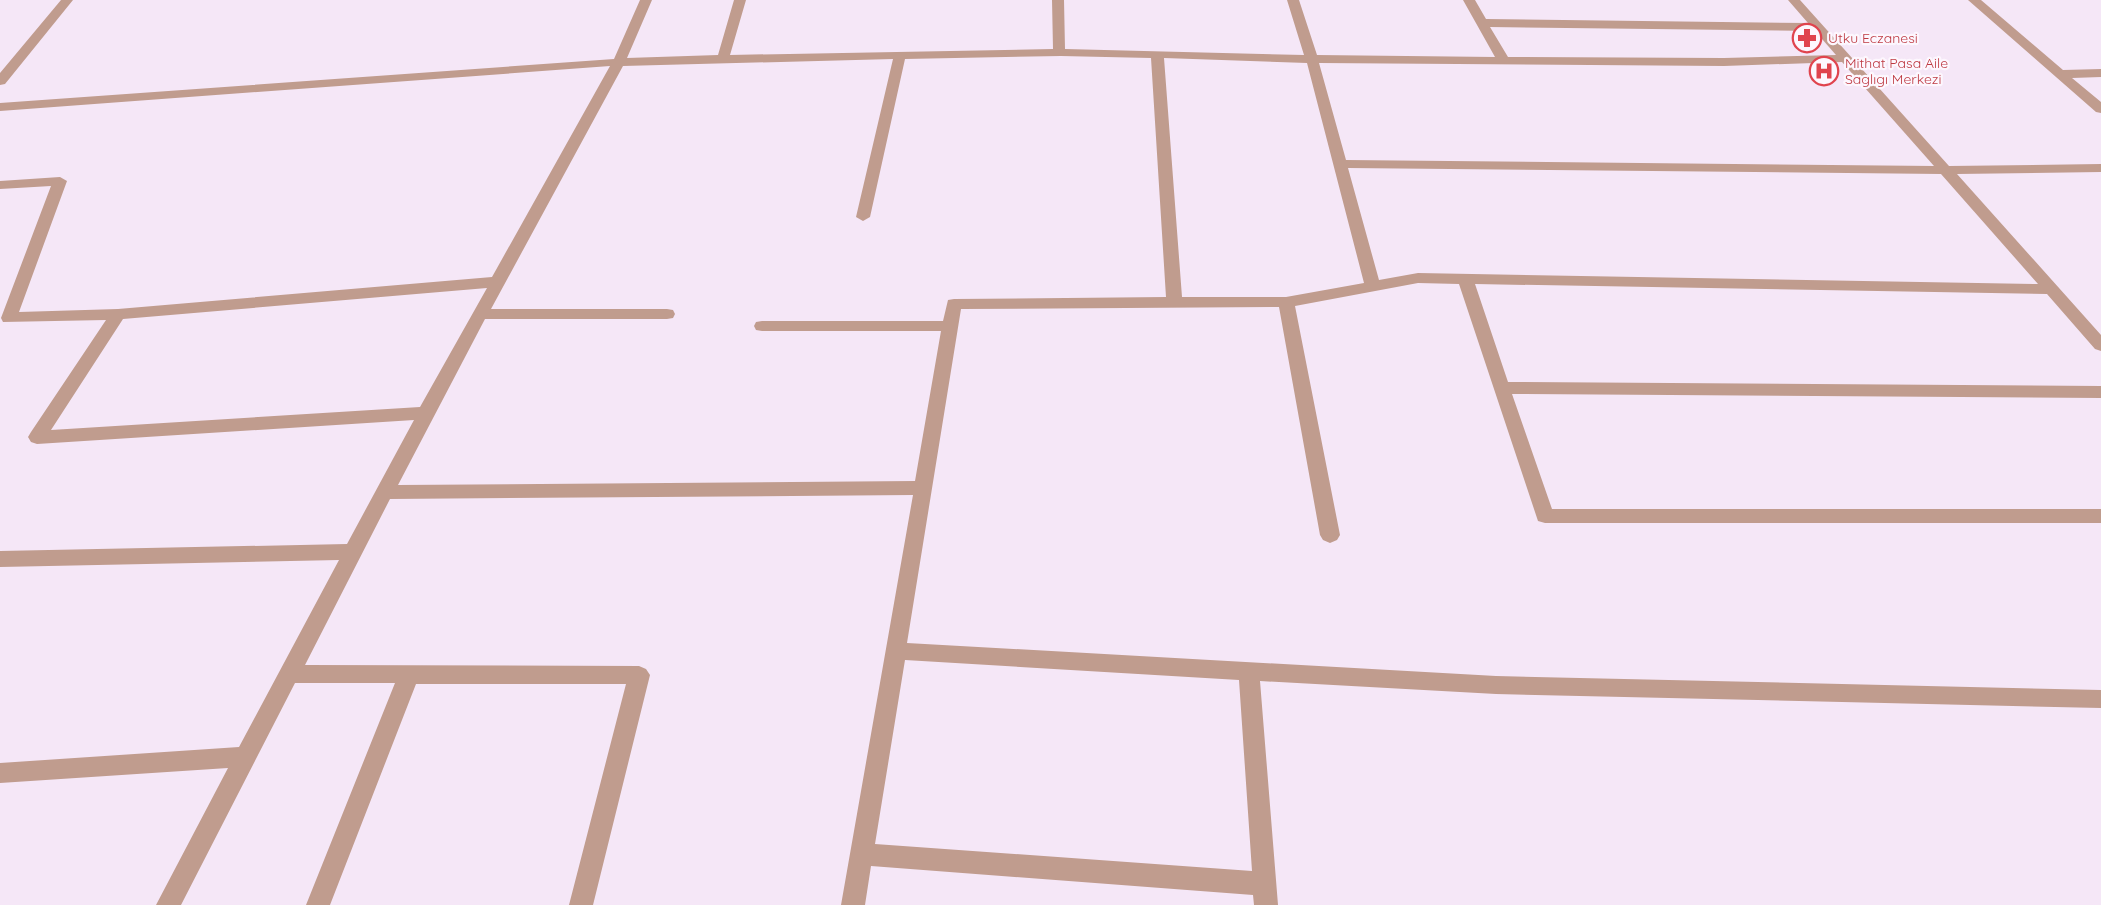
<svg xmlns="http://www.w3.org/2000/svg" width="2101" height="905" viewBox="0 0 2101 905" font-family="Quicksand,sans-serif">
<style>
.lines{fill:none;stroke-linecap:round;stroke-linejoin:round}
.minor{fill:#c09c8e;fill-rule:evenodd}
.labels{text-anchor:middle;dominant-baseline:central;stroke-width:4.5;stroke-linejoin:round;paint-order:stroke}
.far-health-label{font-size:14px;fill:#be3a42;stroke:#fdf7fe;text-anchor:start}
</style>
<rect width="100%" height="100%" fill="#f5e7f7"/>
<g class="lines">
<!-- minor -->
<path class="minor" d="M61 0H73L5 84 0 85V73Z
M640 0H652L627 58 718 55 734 0H746L730 55 1053 49 1052 0H1064L1065 49 1304 55 1287 0H1299L1317 55 1495 57 1463 0H1475L1486 19 1808 23 1788 0H1800L1949 166 2101 164V172L1957 174 2101 335V351L2095 349 2047 294 1475 284 1508 382 2101 386V398L1512 394 1552 509H2101V523H1545L1538 521 1459 284 1418 283 1295 306 1340 535 1337 540 1330 543 1323 540 1320 535 1279 307 961 309 907 643 1496 676 2101 690V708L1496 694 1260 681 1278 905H1254L1253 895 871 866 865 905H841L913 495 390 499 305 665 639 666 646 669 650 675 593 905H569L626 684H416L330 905H306L395 683H295L181 905H156L228 768 0 783V763L239 747 339 560 0 567V551L347 544 414 420 37 444 31 442 28 437 31 432 106 320 3 322 1 318 51 186 0 189V181L60 177 67 181 19 312 118 309 492 277 610 66 0 111V103L614 59ZM1490 27 1815 31 1836 55 1724 58 1508 57ZM1061 56 1151 58 1166 297 954 299 948 300 943 321H762L756 322 754 326 756 330 762 331H941L915 481 398 485 485 319H667L673 318 675 314 673 310 667 309H491L623 66 893 59 856 217 863 221 870 217 905 59ZM1164 58 1307 63 1364 283 1286 297H1182ZM1842 62 1934 166 1346 160 1319 63 1724 66ZM1348 168 1941 174 2038 284 1418 273 1379 280ZM487 288 420 407 51 430 123 319ZM905 660 1239 680 1252 871 875 844Z
M1968 0H1981L2063 70 2101 69V77L2072 78 2101 102V113L2096 112Z"/>
</g>
<!-- icons -->
<defs>
<g id="pharmacy-ring" transform="scale(1.5)"><circle r="9.5" fill="#fdf7fe" stroke="#e0444e" stroke-width="1.5"/><path d="M-2-6h4v4h4v4h-4v4h-4v-4h-4v-4h4Z" fill="#e0444e"/></g>
<g id="hospital-ring" transform="scale(1.5)"><circle r="9.5" fill="#fdf7fe" stroke="#e0444e" stroke-width="1.5"/><path d="M-5-5h3v3.5h4V-5h3V5h-3V1.5h-4V5h-3Z" fill="#e0444e"/></g>
</defs>
<g fill-rule="evenodd">
<use href="#pharmacy-ring" x="1807" y="38"/>
<use href="#hospital-ring" x="1824" y="71"/>
</g>
<g class="labels">
<!-- far-health labels -->
<g class="far-health-label">
<text x="1828" y="38">Utku Eczanesi</text>
<text x="1845" y="63">Mithat Pasa Aile<tspan x="1845" dy="16">Saglıgı Merkezi</tspan></text>
</g>
</g>
</svg>
